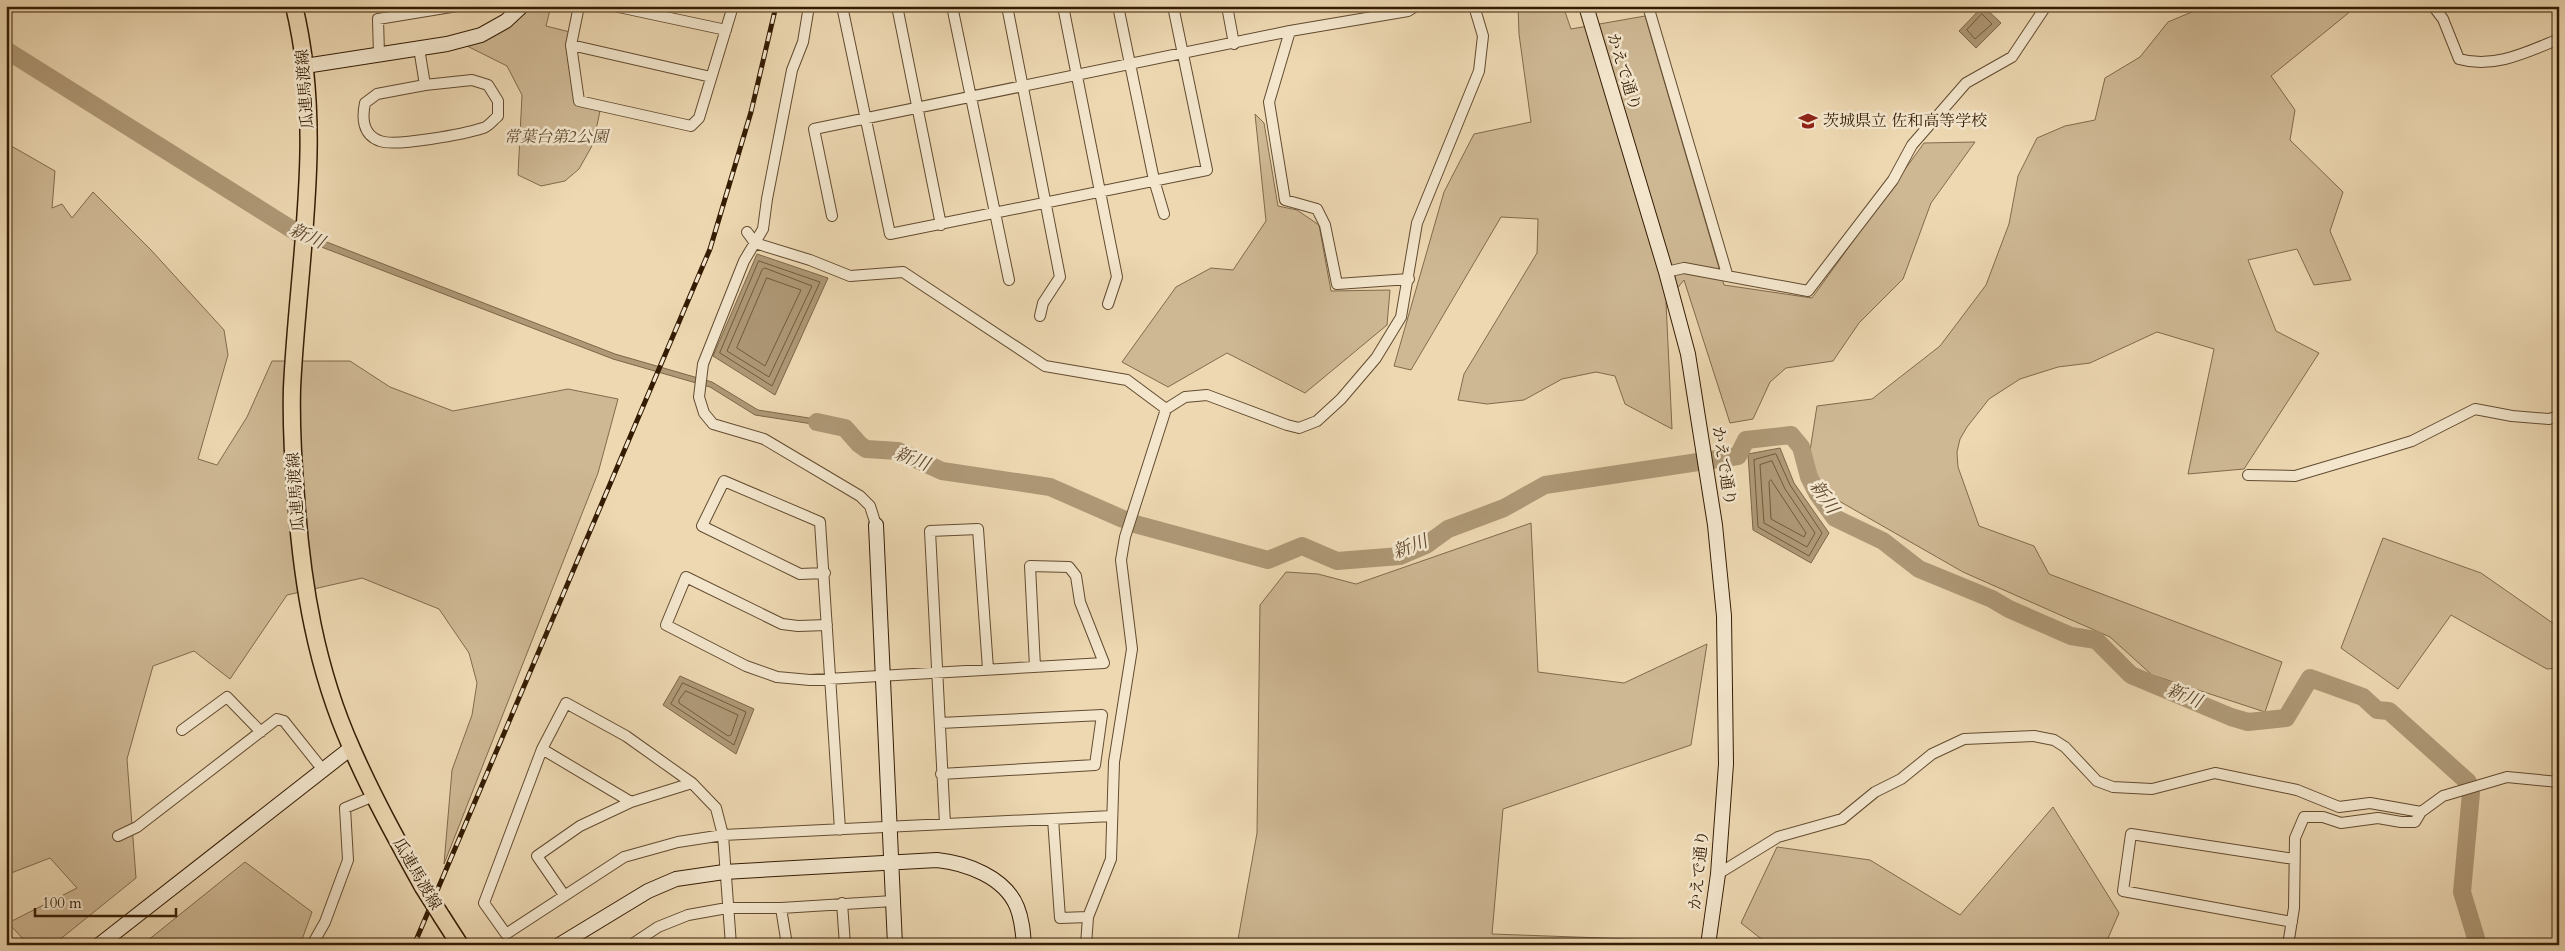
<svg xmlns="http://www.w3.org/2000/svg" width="2565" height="951" viewBox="0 0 2565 951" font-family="Cardo,'Noto Serif JP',serif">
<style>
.green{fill:#ceb894;stroke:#816a4c}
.water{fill:#ae9876;stroke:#7d6648}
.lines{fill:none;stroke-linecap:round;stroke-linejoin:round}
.shore{stroke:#715a3c;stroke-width:1}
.river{stroke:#ae9876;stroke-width:18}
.street-casing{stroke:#624b2f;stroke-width:12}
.secondary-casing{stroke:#341c03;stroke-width:16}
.primary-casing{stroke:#341c03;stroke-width:19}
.street{stroke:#f3e6cd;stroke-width:10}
.secondary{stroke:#f3e6cd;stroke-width:14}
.primary{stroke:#edd8b2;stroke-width:16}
.rail-casing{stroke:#341c03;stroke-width:5}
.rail{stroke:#f3e6cd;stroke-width:3;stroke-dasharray:9;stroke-linecap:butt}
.primary-bridge-casing{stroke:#341c03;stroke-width:19;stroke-linecap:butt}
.primary-bridge{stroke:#edd8b2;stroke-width:16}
.labels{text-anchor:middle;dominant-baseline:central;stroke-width:5;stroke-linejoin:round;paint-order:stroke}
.street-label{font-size:16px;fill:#341c03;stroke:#f3e6cd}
.poi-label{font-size:16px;fill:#341c03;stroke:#f3e6cd;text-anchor:start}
.park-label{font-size:16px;font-style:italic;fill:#624b2e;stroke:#f3e6cd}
.water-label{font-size:18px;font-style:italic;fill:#5f472b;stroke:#f3e6cd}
</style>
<rect width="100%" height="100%" fill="#edd8b2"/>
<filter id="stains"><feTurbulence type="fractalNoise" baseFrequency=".004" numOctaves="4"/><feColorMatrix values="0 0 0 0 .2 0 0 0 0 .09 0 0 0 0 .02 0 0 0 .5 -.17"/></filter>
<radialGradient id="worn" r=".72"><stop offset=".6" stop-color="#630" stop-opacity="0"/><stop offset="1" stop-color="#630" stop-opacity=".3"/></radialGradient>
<!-- green -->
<path class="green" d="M528 6H551L546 26 570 32 566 47 575 104 600 111 593 144 579 169 565 181 541 186 518 175 522 95 507 66 465 45Z
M1518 6H1563L1571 29 1645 16 1724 285 1812 298 1924 143 1975 142 1931 203 1903 279 1859 323 1833 361 1786 368 1770 382 1753 419 1730 423 1684 280 1666 302 1672 429 1625 404 1615 376 1596 372 1562 379 1524 400 1487 404 1458 400 1464 374 1537 253 1538 219 1501 217 1411 370 1394 366 1444 192 1474 134 1531 122 1519 34Z
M2206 6H2357L2271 76 2295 110 2290 140 2343 192 2330 231 2351 280 2314 285 2297 249 2248 260 2276 331 2319 353 2244 469 2188 474 2214 349 2157 332 2090 363 2058 367 2020 379 1989 399 1967 427 1960 439 1957 452 1958 467 1979 526 2034 546 2049 574 2282 662 2265 712 2152 675 2110 637 1963 572 1825 493 1809 457 1817 406 1872 399 1940 346 1986 285 2009 224 2018 176 2037 138 2065 126 2095 120 2105 78 2140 57 2168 22Z
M1255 114 1264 123 1278 206 1297 210 1319 225 1331 291 1390 290 1387 325 1305 393 1227 353 1168 387 1122 362 1176 287 1211 268 1233 270 1266 221Z
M6 143 55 171 52 208 62 204 72 218 93 192 151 250 224 330 228 355 198 459 217 465 247 417 272 361H350L390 387 453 411 568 389 618 399 598 473 444 864 452 770 472 715 477 683 469 653 439 609 362 578 287 595 230 679 194 651 153 666 127 759 136 878 53 945H29L8 923 77 888 50 858 6 875Z
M1531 523 1538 672 1624 683 1707 644 1691 745 1503 809 1492 934 1686 941V945H1237L1257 833 1260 605 1286 572 1318 574 1356 584Z
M2383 538 2481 573 2557 626 2559 624V668L2547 669 2451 615 2398 689 2341 648Z
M2053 807 2119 913 2105 945H1769L1741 923 1777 847 1870 860 1960 915Z
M245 862 312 912 300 945H142Z"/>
<!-- water -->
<path class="water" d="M1983 6 2001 23 1976 48 1959 31Z
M286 224 301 232 615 354 712 382 758 410 841 423 838 428 755 415 710 387 613 359 298 238 283 229Z
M757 254 828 278 775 395 713 356Z
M1780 448 1794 483 1829 533 1811 563 1753 530 1748 454Z
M680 676 754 709 736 754 663 705Z"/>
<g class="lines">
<!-- shore -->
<path class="shore" d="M1982 14 1992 24 1975 39 1967 30Z
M759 261 820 282 772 386 720 353Z
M765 268 812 286 769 377 727 351 762 270Z
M767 278 801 290 765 366 737 348Z
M1776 454 1790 485 1822 533 1809 556 1758 527 1754 460Z
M1772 461 1785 489 1815 533 1807 547 1764 523 1760 465Z
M1771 480 1806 533 1804 537 1771 519 1769 482Z
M683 683 746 712 734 745 671 704Z
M686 691 738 715 731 735 728 736 679 703V700Z"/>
<!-- river -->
<path class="river" d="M6 50 304 237
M817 422 845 428 859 444 866 449 898 451 942 471 1050 487 1123 519
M1135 524 1268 560 1302 546 1337 561 1400 556 1426 545 1448 529 1504 508 1545 485 1738 456 1746 440 1791 435 1801 447 1809 477 1817 493 1835 518 1883 541 1919 569 1992 599 2009 609 2071 636 2096 640 2131 675 2231 717 2248 722 2286 718 2310 678 2363 697 2377 710 2389 711 2468 782
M2471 793 2462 892 2478 945"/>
<!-- street casing -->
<g class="street-casing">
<path id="street" d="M579 6 571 45 711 77
M614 6 726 30
M809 6 803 42 792 70 767 199 763 229 744 261 703 364 699 397 704 413 713 424 764 439 860 496 870 506 876 525
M842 6 890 234 1207 170 1173 6
M897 6 941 225
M952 6 1009 280
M1007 6 1060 277 1043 303 1040 316
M1063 6 1117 277 1108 304
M1118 6 1154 180 1164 214
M1227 6 1234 44
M1648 6 1727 274
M2433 6 2443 19 2459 59C2494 69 2527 52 2559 39
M1290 31 1269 102 1285 200 1317 209 1325 225 1337 284 1409 279
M571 45 579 101 691 126 699 118 733 6
M419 48 425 85 377 94 365 103C362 117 362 135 380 141 395 147 465 134 483 128 488 127 493 120 498 116V101L488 85 472 80 425 85
M379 55 378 19 457 6
M832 216 814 129 1290 31 1408 11 1416 6
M747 232 755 243 810 260 850 276 903 272 1045 366 1127 380 1166 409
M1666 272 1684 268 1808 291 1893 180 1912 145 1966 83 2012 57 2046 6
M2248 475 2295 476 2376 452 2412 441 2475 409 2512 416 2549 419 2559 416
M825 573 800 574 702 526 724 481 820 522 840 830
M827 625 798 626 782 624 686 577 666 625 746 666 777 677 810 680 1104 663 1080 602 1076 576 1069 567 1030 566 1035 667
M940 723 1102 715 1095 765 941 774
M182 730 227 697 261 732
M542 749 631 802
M1053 819 1060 918 1088 917
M945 824 930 531 978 529 988 669
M118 836 137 827 277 719 284 721 323 770
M1718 874 1778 837 1842 819 1875 792 1901 779 1932 754 1964 739 2034 736 2054 740 2065 747 2097 781 2113 787 2152 789 2215 773 2297 790 2339 807 2370 803 2421 812 2443 796 2507 777 2559 782
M564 895 537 856 580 826 631 802 692 783
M842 903 845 945
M781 908 787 945
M2292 922 2123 891 2131 834 2294 859
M312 945 325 922 348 860 345 808 374 796
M631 945 658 927 688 915 727 908H781L893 901
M731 945 723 835 716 808 692 783 626 736 566 703 542 749 484 903 506 934 624 857 678 842 723 835 1112 816
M1086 945 1088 917 1111 859 1114 762 1132 649 1121 560 1125 537 1166 409 1185 397 1207 395 1287 425 1299 428 1317 421 1341 399 1376 358 1401 317 1417 223 1479 71 1483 36 1474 6
M2288 945 2294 908 2295 838 2304 817H2323L2341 823 2378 818 2401 822H2415L2421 812"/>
</g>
<!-- secondary casing -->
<g class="secondary-casing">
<path id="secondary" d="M1586 6 1666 272 1688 354 1715 525 1724 616 1726 764 1718 874 1708 945
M305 66 447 44 481 35 506 21 522 6
M876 525 895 945
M99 945 351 748
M559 945 648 891 676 879 724 872 937 860C966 863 1005 877 1017 907 1022 919 1023 932 1024 945"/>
</g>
<!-- primary casing -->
<g class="primary-casing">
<path id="primary" d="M294 6C325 133 298 260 292 388 291 424 293 460 296 497 302 584 316 669 352 749 373 797 398 842 423 887
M442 917 460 945"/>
</g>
<!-- street -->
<use href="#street" class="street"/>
<!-- secondary -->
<use href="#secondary" class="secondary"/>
<!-- primary -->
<use href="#primary" class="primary"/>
<!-- rail casing -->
<g class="rail-casing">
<path id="rail" d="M414 945 710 249 751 112 776 6"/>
</g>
<!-- rail -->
<use href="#rail" class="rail"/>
<!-- primary-bridge casing -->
<g class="primary-bridge-casing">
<path id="primary-bridge" d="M423 887 442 917"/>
</g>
<!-- primary-bridge -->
<use href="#primary-bridge" class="primary-bridge"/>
</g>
<!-- icons -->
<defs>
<g id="school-bare" transform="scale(1.5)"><path d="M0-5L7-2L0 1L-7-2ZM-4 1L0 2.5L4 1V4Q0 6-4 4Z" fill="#8f2418" stroke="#f3e6cd" stroke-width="2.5" paint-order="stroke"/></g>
</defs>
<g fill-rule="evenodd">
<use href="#school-bare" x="1808" y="121"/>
</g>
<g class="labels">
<!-- street labels -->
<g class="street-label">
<text transform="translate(1624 72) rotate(73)">かえで通り</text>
<text transform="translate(305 89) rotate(-94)">瓜連馬渡線</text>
<text transform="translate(1724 466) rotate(81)">かえで通り</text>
<text transform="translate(296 492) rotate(-94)">瓜連馬渡線</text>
<text transform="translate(1699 870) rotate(-84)">かえで通り</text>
<text transform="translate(417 874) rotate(60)">瓜連馬渡線</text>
</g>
<!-- poi labels -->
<g class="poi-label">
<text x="1823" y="121">茨城県立 佐和高等学校</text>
</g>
<!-- park labels -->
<g class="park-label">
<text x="556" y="137">常葉台第2公園</text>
</g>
<!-- water labels -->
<g class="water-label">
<text transform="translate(307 236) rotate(25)">新川</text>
<text transform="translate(912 459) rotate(21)">新川</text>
<text transform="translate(1824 497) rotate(56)">新川</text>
<text transform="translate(1410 547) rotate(-21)">新川</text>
<text transform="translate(2184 696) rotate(22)">新川</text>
</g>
</g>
<!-- margin -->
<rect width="2565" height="951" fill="none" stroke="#edd8b2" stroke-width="25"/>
<rect x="8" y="8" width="2550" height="936" fill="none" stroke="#341c03" stroke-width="2.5"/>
<rect x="12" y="12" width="2540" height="926" fill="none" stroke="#341c03"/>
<!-- scale -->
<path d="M35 908v8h141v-8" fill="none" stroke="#341c03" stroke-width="2.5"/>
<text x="42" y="908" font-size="15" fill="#341c03" stroke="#f3e6cd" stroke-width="4" paint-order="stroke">100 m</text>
<rect width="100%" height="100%" filter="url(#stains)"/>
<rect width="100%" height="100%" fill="url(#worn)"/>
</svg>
